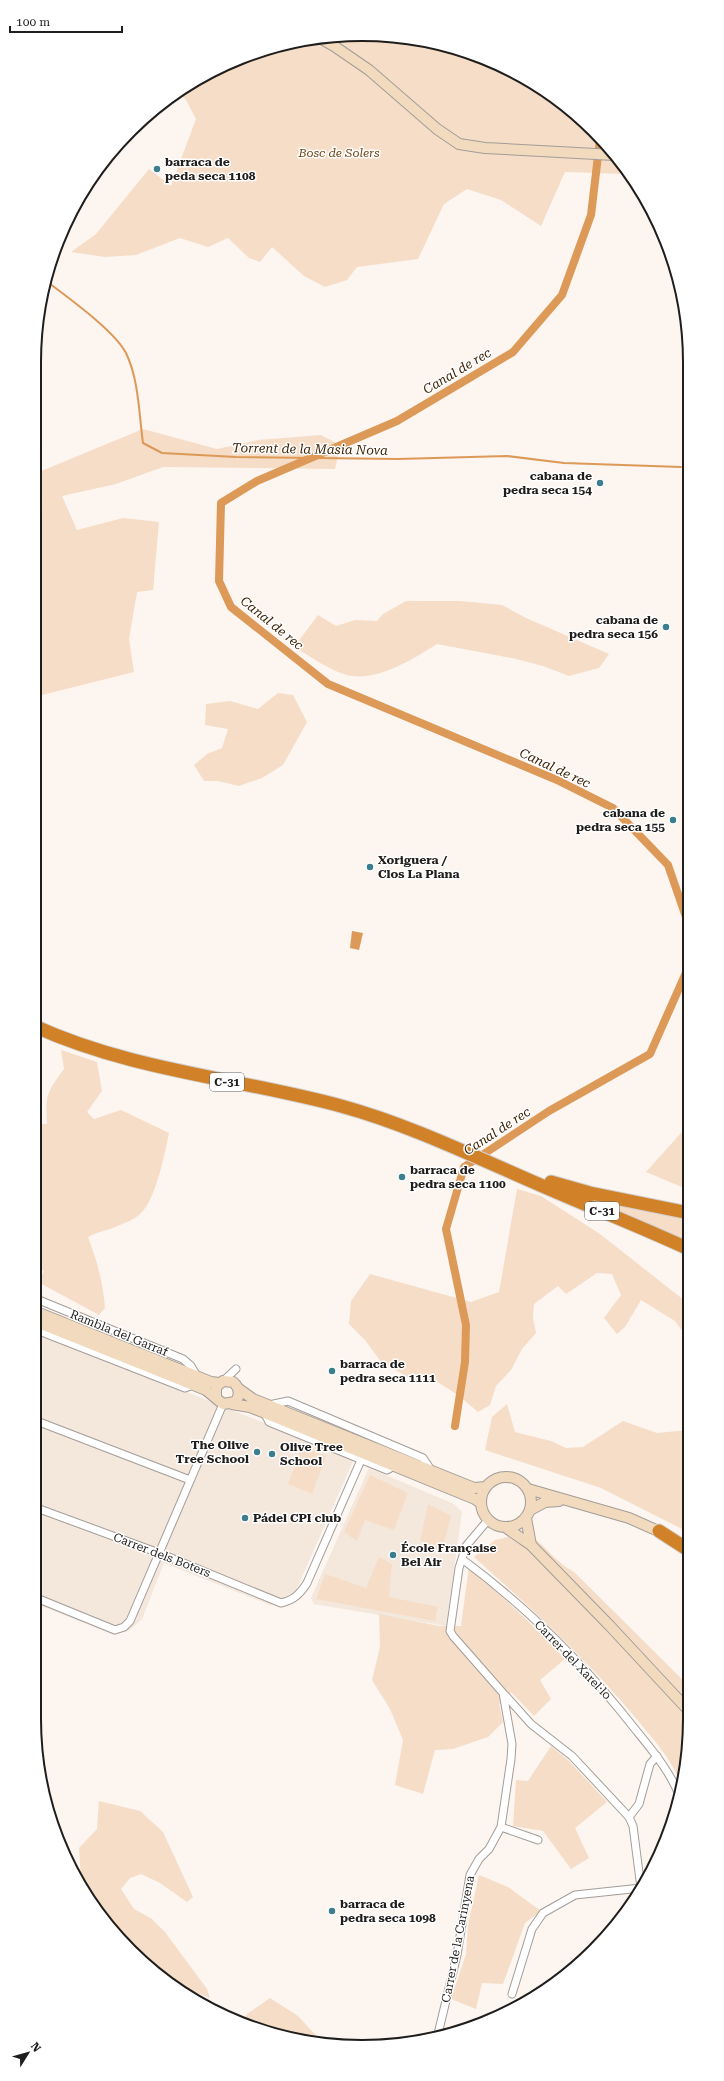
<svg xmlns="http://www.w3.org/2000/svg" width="724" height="2081" viewBox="0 0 724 2081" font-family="'Roboto Serif',serif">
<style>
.built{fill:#f4e7dc}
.green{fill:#f6ddc7}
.water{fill:#dc9957}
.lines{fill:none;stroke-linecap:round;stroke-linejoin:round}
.stream{stroke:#dc9957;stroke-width:2}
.canal{stroke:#dc9957;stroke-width:8}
.street-casing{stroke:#a39d98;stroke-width:9}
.secondary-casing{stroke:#a39d98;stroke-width:12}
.highway-casing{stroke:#d2d2d2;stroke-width:15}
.street{stroke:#fff;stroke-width:7}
.secondary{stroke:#f1dabe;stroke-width:10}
.highway{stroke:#d18228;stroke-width:13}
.poi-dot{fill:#3b7f8e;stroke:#fff;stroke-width:1.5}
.labels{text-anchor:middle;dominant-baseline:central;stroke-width:3;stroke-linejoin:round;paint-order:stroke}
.shield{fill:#fff;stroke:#636260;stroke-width:1}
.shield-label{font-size:11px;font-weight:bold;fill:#201e1c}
.park-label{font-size:12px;font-style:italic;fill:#714513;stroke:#fff}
.poi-label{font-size:12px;font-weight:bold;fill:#201e1c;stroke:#fff;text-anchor:start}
.street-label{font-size:12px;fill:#201e1c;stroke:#fff}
.water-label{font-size:13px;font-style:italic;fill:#3e2306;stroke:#fff}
.rim{fill:none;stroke:#201e1c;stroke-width:2}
</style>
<rect width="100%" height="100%" fill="#fcf5f0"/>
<!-- built -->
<path class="built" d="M34 1331 354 1459 290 1604 270 1605 164 1563 142 1619 130 1630 114 1635 34 1603Z
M369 1468 454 1504 462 1512 446 1626 314 1604 311 1598Z"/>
<!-- green -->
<path class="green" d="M383 35 447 45 526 78 608 146 627 174 565 172 541 226 501 200 467 189 444 204 418 259 357 267 347 280 325 287 304 276 272 247 260 262 249 258 228 238 208 247 180 238 136 255 105 257 71 252 96 234 149 169 171 186 196 119 186 100 178 92C218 64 271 43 319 37 340 34 362 35 383 35Z
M143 429 217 449 258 440 321 435 340 445 335 469 163 467 116 484 62 496 77 530 123 518 159 522 153 590 137 592 129 639 134 672 34 697V474Z
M406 601H460L502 605 526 618 609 654 599 668 569 676 543 666 512 658 437 644C415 658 380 680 352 676 335 674 310 656 294 647L318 615 336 626 355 620 377 621 383 614Z
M278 693 293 695 307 722 283 765 262 778 239 786 218 781H204L194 765 207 754 222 748 228 729 205 725 206 704 230 701 258 709Z
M61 1050 97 1062 102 1091 87 1112 94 1119 121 1110 169 1133C165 1153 155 1203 139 1215 134 1219 128 1222 122 1224 111 1230 99 1231 88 1237 97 1261 103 1282 105 1308L99 1315 38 1282 44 1271 34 1267V1126L36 1124H47C45 1096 47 1092 64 1069Z
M689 1124V1190L646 1172Z
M517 1189 541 1196 600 1234 689 1304V1340L675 1321 641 1300 625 1327 617 1334 604 1318 621 1295 612 1274 597 1273 566 1294 558 1286 534 1304 533 1318 536 1333 522 1349 511 1370 496 1386 490 1405 478 1412 458 1395 436 1381 411 1379 381 1362 365 1340 349 1324 351 1301 370 1274 471 1302 499 1292Z
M610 1202 689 1219V1244L605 1206Z
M507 1404 515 1432 551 1441 566 1448 583 1447 623 1421 657 1433 689 1430 690 1533 601 1488 485 1450 492 1417Z
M302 1447 326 1456 312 1494 288 1484Z
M370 1475 408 1493 394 1530 365 1520 357 1541 344 1532Z
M428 1504 451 1516 442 1550 420 1541Z
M524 1533C540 1539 548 1553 561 1563 565 1567 570 1569 574 1572L690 1687V1719L681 1784C672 1759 652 1738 635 1717 586 1658 531 1608 474 1557L495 1540Z
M379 1557 392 1564 389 1597 438 1607 435 1621 316 1599 325 1574 366 1588Z
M469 1566 530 1623 565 1659 540 1680 551 1699 534 1716 511 1692 499 1704 503 1722 488 1737 453 1749 435 1750 423 1794 395 1785 403 1740 390 1709 372 1680 380 1647 379 1614 439 1626H461Z
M551 1746 568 1760 607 1802 575 1828 589 1858 571 1869 543 1831 513 1826 516 1780 528 1781Z
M99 1801 140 1811 163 1832 193 1897 187 1902 160 1883 141 1874 130 1878 121 1889 134 1909 152 1919 165 1932 207 1989 210 1998 162 1979 116 1935 81 1880 79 1848 97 1829Z
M479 1875 508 1887 541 1911 525 1923 503 1984 482 1983 476 2009 451 1999 466 1954 468 1925Z
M270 1998 298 2016 322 2042 323 2044 243 2021 247 2014Z"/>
<!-- water -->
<path class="water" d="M352 931 363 933 359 950 350 948Z"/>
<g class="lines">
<!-- stream -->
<path class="stream" d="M45 280C67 297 114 330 126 353 139 380 139 415 143 443L162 453 236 457 398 459 507 456 564 463 681 467"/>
<!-- canal -->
<path class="canal" d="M600 139 591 215 562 295 513 352 397 421 257 481 221 503 219 581 231 607 328 684 557 780 613 808 668 865 687 920 688 960
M455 1426 465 1362 466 1325 446 1229 464 1167 549 1111 650 1054 688 968"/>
<!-- street casing -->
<g class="street-casing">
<path id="street" d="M34 1298 183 1359 191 1366 197 1376
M34 1329 185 1388 193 1385
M223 1381 236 1369
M269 1405 288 1401 423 1458 431 1470
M265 1414 269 1422 387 1470 394 1466
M34 1420 190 1480
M34 1507 159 1553 281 1603C294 1600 300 1594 307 1583L361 1460
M462 1559C527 1607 585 1665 635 1729 652 1750 670 1771 680 1797
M34 1597 115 1630 124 1627 130 1621 223 1404
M505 1695 531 1724 572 1756 629 1817 633 1826 641 1888
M629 1817 639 1804 650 1764 657 1756
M501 1827 538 1840
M512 1994 532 1929 543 1913 575 1895 641 1888
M437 2038 457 1955 470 1875 479 1859 489 1849 501 1827 511 1759 512 1744 503 1693 453 1636 450 1631 459 1568 466 1546 488 1520"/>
</g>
<!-- secondary casing -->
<g class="secondary-casing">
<path id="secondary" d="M318 37 334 46 369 70 437 129 459 144 485 148 614 155
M34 1311 211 1382 219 1383
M34 1321 206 1390 223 1404 235 1402C241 1395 240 1388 233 1382L223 1381 216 1387V1398
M239 1389 253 1399 474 1488 486 1487
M232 1404 250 1407 475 1499 481 1503
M481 1502a25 25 0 1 1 50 0a25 25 0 1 1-50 0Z
M528 1489 629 1518 665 1534
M530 1510 545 1502 559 1501
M526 1518 531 1545
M505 1527 531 1545 610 1626 690 1712"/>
</g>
<!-- highway casing -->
<g class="highway-casing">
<path id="highway" d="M34 1026C133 1071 237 1078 341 1106 410 1125 473 1156 538 1184 588 1206 639 1226 689 1249
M551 1182 590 1193 689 1213
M659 1531 690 1551"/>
</g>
<!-- street -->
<use href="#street" class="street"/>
<!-- secondary -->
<use href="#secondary" class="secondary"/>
<!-- highway -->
<use href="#highway" class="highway"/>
</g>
<!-- markers -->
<g class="poi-dot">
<circle cx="157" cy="169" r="4"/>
<circle cx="600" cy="483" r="4"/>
<circle cx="666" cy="627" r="4"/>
<circle cx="673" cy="820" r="4"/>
<circle cx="370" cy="867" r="4"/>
<circle cx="402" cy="1177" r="4"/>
<circle cx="332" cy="1371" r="4"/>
<circle cx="257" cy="1452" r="4"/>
<circle cx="272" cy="1454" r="4"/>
<circle cx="245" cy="1518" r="4"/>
<circle cx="393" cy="1555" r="4"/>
<circle cx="332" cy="1911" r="4"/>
</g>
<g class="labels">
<!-- shield labels -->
<g class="shield">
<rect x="210" y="1073" width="34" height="18" rx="3"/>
<rect x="585" y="1202" width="34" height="18" rx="3"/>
</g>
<g class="shield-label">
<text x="227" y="1082">C-31</text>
<text x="602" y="1211">C-31</text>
</g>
<!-- park labels -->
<g class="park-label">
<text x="339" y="153">Bosc de Solers</text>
</g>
<!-- poi labels -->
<g class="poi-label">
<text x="165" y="162">barraca de<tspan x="165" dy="14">peda seca 1108</tspan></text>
<text x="592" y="476" text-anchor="end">cabana de<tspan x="592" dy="14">pedra seca 154</tspan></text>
<text x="658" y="620" text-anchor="end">cabana de<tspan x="658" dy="14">pedra seca 156</tspan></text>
<text x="665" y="813" text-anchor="end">cabana de<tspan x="665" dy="14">pedra seca 155</tspan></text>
<text x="378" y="860">Xoriguera /<tspan x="378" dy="14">Clos La Plana</tspan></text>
<text x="410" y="1170">barraca de<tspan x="410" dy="14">pedra seca 1100</tspan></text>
<text x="340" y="1364">barraca de<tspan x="340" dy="14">pedra seca 1111</tspan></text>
<text x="249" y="1445" text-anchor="end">The Olive<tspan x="249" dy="14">Tree School</tspan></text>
<text x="280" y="1447">Olive Tree<tspan x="280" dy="14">School</tspan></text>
<text x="253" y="1518">Pádel CPI club</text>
<text x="401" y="1548">École Française<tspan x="401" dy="14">Bel Air</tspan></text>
<text x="340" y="1904">barraca de<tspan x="340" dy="14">pedra seca 1098</tspan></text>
</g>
<!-- street labels -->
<g class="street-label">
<text transform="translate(119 1333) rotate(22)">Rambla del Garraf</text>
<text transform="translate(162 1555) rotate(21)">Carrer dels Boters</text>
<text transform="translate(573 1660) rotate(46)">Carrer del Xarel·lo</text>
<text transform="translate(458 1939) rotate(-79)">Carrer de la Carinyena</text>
</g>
<!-- water labels -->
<g class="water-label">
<text transform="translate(457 371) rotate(-31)">Canal de rec</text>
<text transform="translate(310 449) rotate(1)">Torrent de la Masia Nova</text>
<text transform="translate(272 623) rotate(39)">Canal de rec</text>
<text transform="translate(555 768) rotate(25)">Canal de rec</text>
<text transform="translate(497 1131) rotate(-33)">Canal de rec</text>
</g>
</g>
<!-- crop -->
<path d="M0 0H724V2081H0ZM362 41H362A321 321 0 0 1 683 362V1719A321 321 0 0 1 362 2040H362A321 321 0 0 1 41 1719V362A321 321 0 0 1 362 41Z" fill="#fff" fill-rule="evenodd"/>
<path class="rim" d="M362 41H362A321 321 0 0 1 683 362V1719A321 321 0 0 1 362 2040H362A321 321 0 0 1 41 1719V362A321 321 0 0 1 362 41Z"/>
<!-- north arrow -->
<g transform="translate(28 2053) rotate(53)" stroke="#ffffff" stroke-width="3" paint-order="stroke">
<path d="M0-3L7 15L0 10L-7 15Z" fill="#201e1c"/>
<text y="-6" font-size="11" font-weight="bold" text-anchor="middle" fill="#201e1c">N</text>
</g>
<!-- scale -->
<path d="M10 26v6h112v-6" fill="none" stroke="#201e1c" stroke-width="2"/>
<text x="16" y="26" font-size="12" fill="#201e1c" stroke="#ffffff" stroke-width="3" paint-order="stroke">100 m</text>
</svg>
